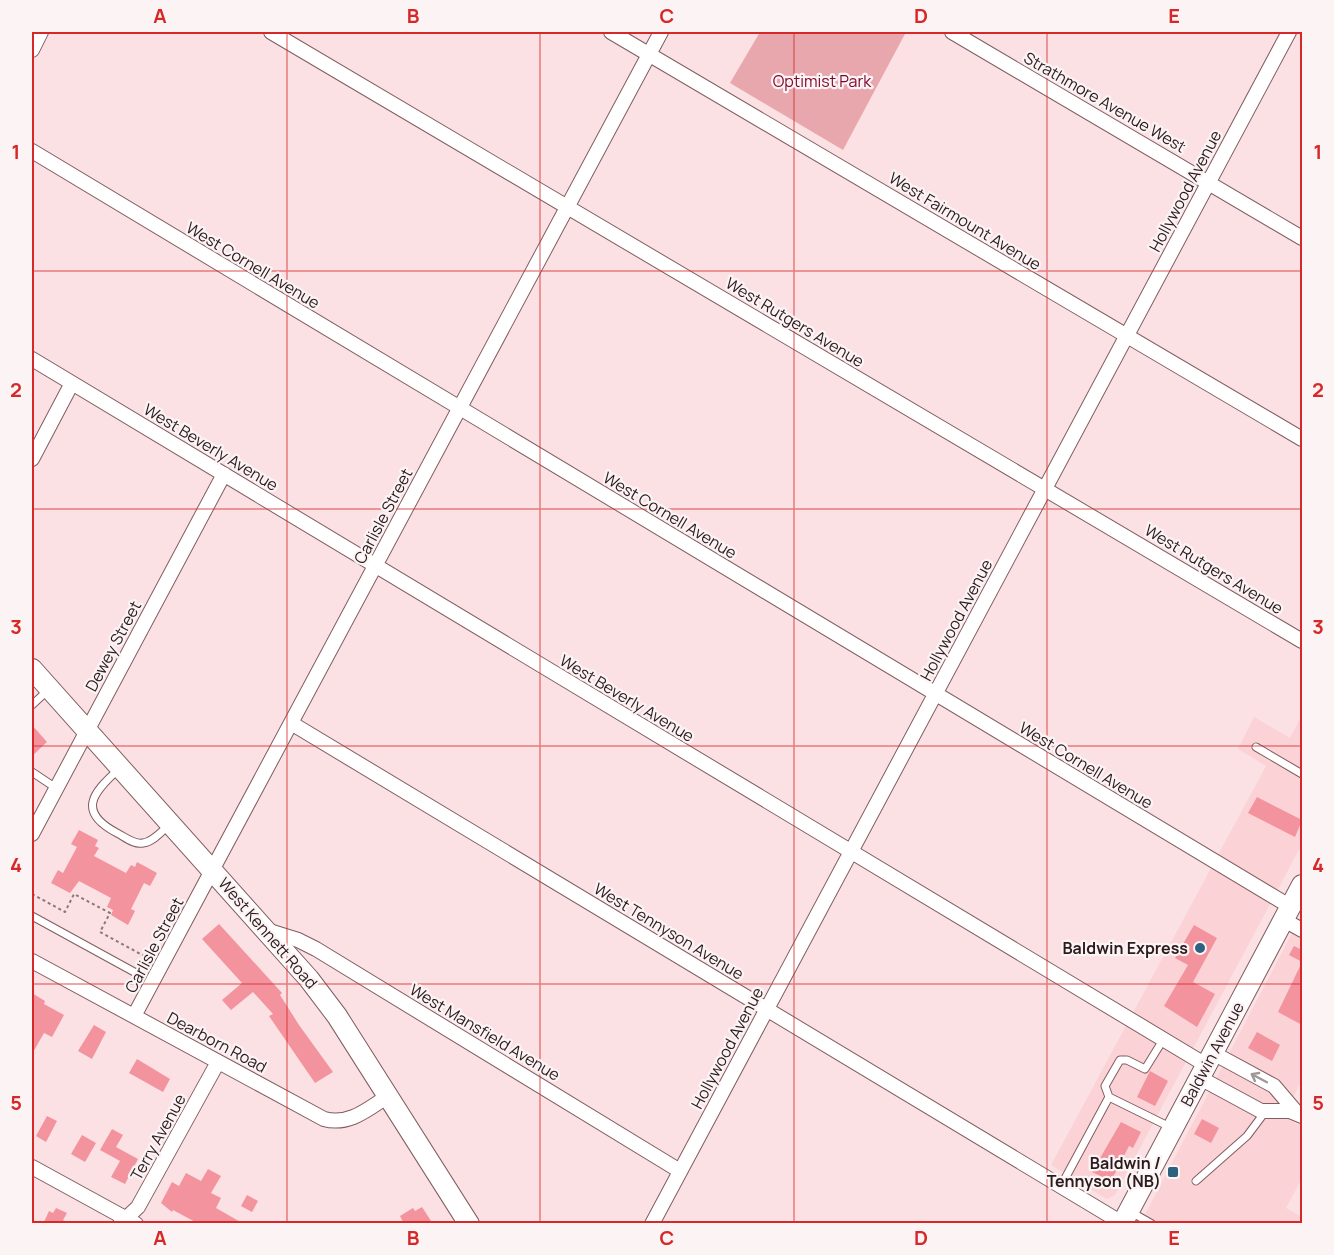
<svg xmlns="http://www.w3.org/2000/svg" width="1334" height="1255" viewBox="0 0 1334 1255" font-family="Manrope,sans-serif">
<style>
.built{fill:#fbd2d6}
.green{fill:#e8a7ad}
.building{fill:#f3939e}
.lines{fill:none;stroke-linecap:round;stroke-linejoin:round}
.lane-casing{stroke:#815d60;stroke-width:9}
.street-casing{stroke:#815d60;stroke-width:16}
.secondary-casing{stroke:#815d60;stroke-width:22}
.path{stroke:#8c787a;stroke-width:2;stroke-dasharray:3 3;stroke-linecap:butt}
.lane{stroke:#fff;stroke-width:7}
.street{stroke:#fff;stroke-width:14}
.secondary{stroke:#fff;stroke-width:20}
.oneway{stroke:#9f9899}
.grid{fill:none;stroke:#d62828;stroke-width:1.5;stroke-opacity:0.55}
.poi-dot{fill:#2d617d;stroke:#fcf3f4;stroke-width:2}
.labels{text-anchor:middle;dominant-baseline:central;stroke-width:4.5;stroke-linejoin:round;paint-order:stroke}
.park-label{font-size:16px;fill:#7c052b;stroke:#fcf3f4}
.street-label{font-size:16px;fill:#2a1b1d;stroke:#fcf3f4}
.poi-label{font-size:16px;font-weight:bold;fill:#2a1b1d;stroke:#fcf3f4;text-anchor:end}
.neatline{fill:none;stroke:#d62828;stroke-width:2}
.grid-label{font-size:20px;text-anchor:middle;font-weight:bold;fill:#d62828}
</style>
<rect width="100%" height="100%" fill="#fbe1e3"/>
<!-- built -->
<path class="built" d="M1302 715V844L1115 1195 1107 1199 1051 1165 1266 766 1238 749 1254 717 1290 738Z
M1302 914V1080L1283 1117 1302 1126V1178L1286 1208 1302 1217V1223L1140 1224Z"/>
<!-- green -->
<path class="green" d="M760 32H906L843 150 730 83Z"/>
<!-- building -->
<path class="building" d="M32 725 47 742 32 756Z
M1257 797 1302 820 1295 837 1248 813Z
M79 830 98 840 95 846 99 848 94 856 126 873 131 865 135 867 137 862 157 873 150 886 144 883 131 909 135 911 128 925 111 915 113 910 107 907 111 898 79 881 70 893 51 883 58 870 63 873 77 847 71 844Z
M219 924 282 993 280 995 299 1025 333 1072 315 1083 269 1016 273 1014 253 992 231 1010 222 1000 242 983 202 939Z
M1194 925 1217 938 1193 982 1215 994 1197 1027 1164 1006 1188 965 1175 958Z
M1294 946 1302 950V1025L1278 1012 1302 962 1289 955Z
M32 993 45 1001 44 1004 64 1015 52 1037 44 1033 32 1054Z
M94 1025 106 1032 92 1059 78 1051Z
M1257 1032 1280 1045 1272 1061 1248 1048Z
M137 1059 170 1079 163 1092 129 1073Z
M1150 1071 1168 1081 1155 1106 1137 1097Z
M47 1116 57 1121 46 1142 36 1136Z
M1202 1119 1219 1128 1211 1143 1194 1134Z
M1121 1122 1141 1132 1133 1148 1129 1146 1111 1181 1092 1172Z
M112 1129 123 1135 116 1147 138 1159 125 1184 111 1177 120 1161 100 1150Z
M82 1135 96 1143 85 1162 71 1154Z
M208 1169 221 1176 211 1193 221 1198 216 1208 244 1224H199L173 1210 172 1212 161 1203 172 1182 179 1186 186 1173 201 1181Z
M247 1195 258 1201 252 1212 241 1206Z
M422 1207 433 1224H404L400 1216 413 1208 415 1211Z
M56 1208 67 1213 63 1220 70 1224H43L49 1211 53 1213Z"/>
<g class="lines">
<!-- lane casing -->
<g class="lane-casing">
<path id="lane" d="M32 705 47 691
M1256 747 1302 774
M119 769C92 793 77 812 117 833 125 837 134 845 143 843 153 842 162 831 170 824
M32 772 56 788
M32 916 136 973
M1109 1097 1105 1086 1120 1060H1127L1145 1069 1163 1040
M1196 1181 1247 1136 1265 1112
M1061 1186 1109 1097 1172 1128
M1131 1212 1152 1224"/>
</g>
<!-- street casing -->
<g class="street-casing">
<path id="street" d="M271 32 1302 641
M611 32 1302 439
M952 32 1302 238
M32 50 41 32
M32 151 1291 907
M32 359 1206 1065
M32 459 72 383
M291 723 1122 1223
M32 834 224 474
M1284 920 1302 930
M269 931 298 940 316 949 680 1171
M32 961 324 1119C349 1126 368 1109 388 1096
M134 1016 661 32
M1213 1053 1274 1086 1297 1113
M1200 1078 1261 1111H1290L1302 1116
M32 1167 136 1224
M120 1224 138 1207 218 1062
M652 1224 1289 32"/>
</g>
<!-- secondary casing -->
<g class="secondary-casing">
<path id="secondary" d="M32 669 309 979 337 1016 469 1224
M1122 1224 1302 885"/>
</g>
<!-- path -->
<path class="path" d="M32 894 65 912 74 894 110 913 100 932 146 957"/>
<!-- lane -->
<use href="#lane" class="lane"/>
<!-- street -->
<use href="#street" class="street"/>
<!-- secondary -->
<use href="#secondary" class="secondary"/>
</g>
<!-- one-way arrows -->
<defs><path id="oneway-shaft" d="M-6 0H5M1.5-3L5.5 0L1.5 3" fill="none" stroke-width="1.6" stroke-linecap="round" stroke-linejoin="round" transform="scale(1.5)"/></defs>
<use class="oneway" href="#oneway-shaft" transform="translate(1259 1078) rotate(-152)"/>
<!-- grid -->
<path class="grid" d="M287 32V1224M540 32V1224M794 32V1224M1047 32V1224M32 271H1302M32 509H1302M32 746H1302M32 984H1302"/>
<!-- markers -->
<g class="poi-dot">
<circle cx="1200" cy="948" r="6"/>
<rect x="1167" y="1166" width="12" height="12" rx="3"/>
</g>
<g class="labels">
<!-- park labels -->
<g class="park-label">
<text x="822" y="81">Optimist Park</text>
</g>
<!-- street labels -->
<g class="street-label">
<text transform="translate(1105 102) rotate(30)">Strathmore Avenue West</text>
<text transform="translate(1185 191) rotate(-62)">Hollywood Avenue</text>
<text transform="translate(965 221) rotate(31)">West Fairmount Avenue</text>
<text transform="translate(253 265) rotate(31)">West Cornell Avenue</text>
<text transform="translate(795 322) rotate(31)">West Rutgers Avenue</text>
<text transform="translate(211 447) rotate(31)">West Beverly Avenue</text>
<text transform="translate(670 515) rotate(31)">West Cornell Avenue</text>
<text transform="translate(383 516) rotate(-62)">Carlisle Street</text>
<text transform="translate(1214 569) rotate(31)">West Rutgers Avenue</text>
<text transform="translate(956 620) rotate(-62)">Hollywood Avenue</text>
<text transform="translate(113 646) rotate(-62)">Dewey Street</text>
<text transform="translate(627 698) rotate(31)">West Beverly Avenue</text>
<text transform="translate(1086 765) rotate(31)">West Cornell Avenue</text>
<text transform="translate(669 931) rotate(31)">West Tennyson Avenue</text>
<text transform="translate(268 933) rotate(49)">West Kennett Road</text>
<text transform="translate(154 945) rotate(-62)">Carlisle Street</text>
<text transform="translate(485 1032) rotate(31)">West Mansfield Avenue</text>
<text transform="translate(217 1042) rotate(28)">Dearborn Road</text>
<text transform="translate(727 1048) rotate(-62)">Hollywood Avenue</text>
<text transform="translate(1212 1054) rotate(-62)">Baldwin Avenue</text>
<text transform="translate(158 1137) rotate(-61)">Terry Avenue</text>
</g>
<!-- poi labels -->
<g class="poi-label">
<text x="1188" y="948">Baldwin Express</text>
<text x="1161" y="1163">Baldwin /<tspan x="1161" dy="18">Tennyson (NB)</tspan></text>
</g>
</g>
<!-- border -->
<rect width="1334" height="1255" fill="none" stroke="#fcf3f4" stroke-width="66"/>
<rect x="33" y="33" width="1268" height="1189" class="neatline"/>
<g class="grid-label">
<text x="160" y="23">A</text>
<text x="413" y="23">B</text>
<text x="667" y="23">C</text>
<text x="921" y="23">D</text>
<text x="1174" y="23">E</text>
<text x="16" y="159">1</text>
<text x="1318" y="159">1</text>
<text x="16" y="397">2</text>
<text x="1318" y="397">2</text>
<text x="16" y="634">3</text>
<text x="1318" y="634">3</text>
<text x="16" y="872">4</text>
<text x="1318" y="872">4</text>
<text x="16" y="1110">5</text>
<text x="1318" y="1110">5</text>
<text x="160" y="1245">A</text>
<text x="413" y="1245">B</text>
<text x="667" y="1245">C</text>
<text x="921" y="1245">D</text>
<text x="1174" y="1245">E</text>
</g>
</svg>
